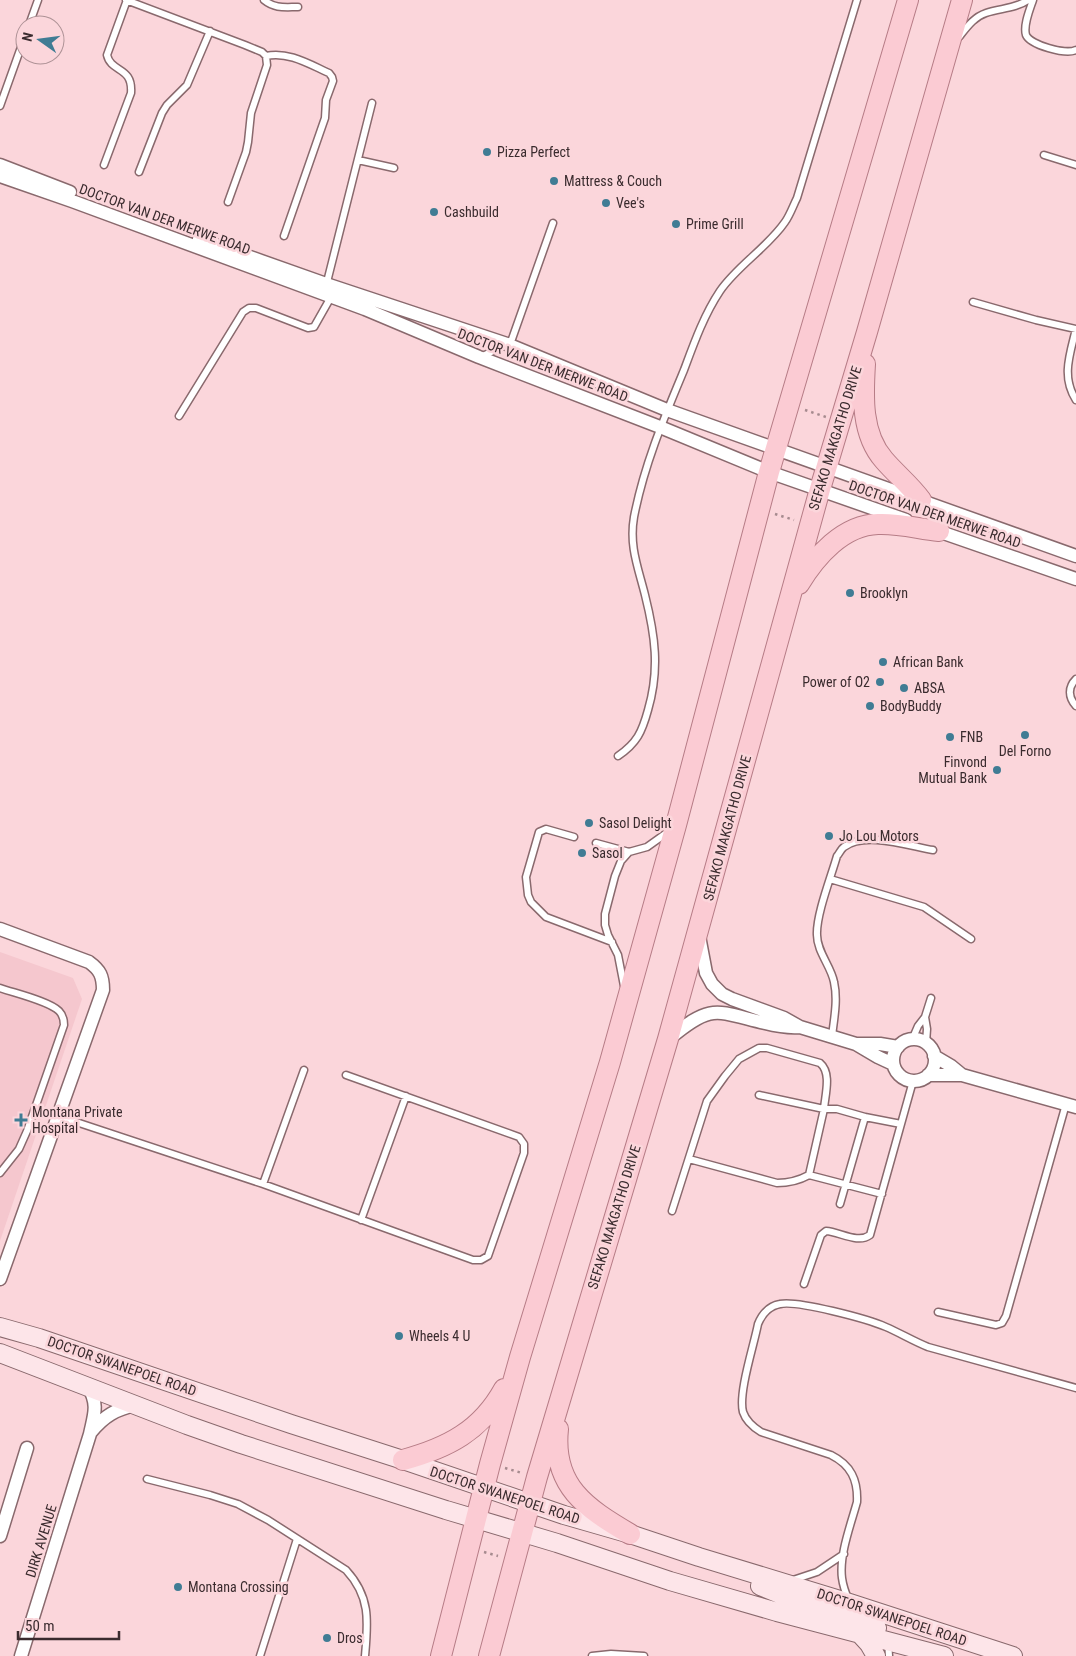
<svg xmlns="http://www.w3.org/2000/svg" width="1076" height="1656" viewBox="0 0 1076 1656" font-family="'Roboto Condensed',sans-serif">
<style>
.built{fill:#f5c7ce}
.lines{fill:none;stroke-linecap:round;stroke-linejoin:round}
.lane-casing{stroke:#89696d;stroke-width:9}
.street-casing{stroke:#89696d;stroke-width:15}
.secondary-casing{stroke:#89696d;stroke-width:20}
.primary-casing{stroke:#b67c86;stroke-width:22}
.path{stroke:#a68b8f;stroke-width:2.5;stroke-dasharray:2.5 4;stroke-linecap:butt}
.lane{stroke:#fff;stroke-width:6}
.street{stroke:#fff;stroke-width:12}
.secondary{stroke:#fde5e9;stroke-width:18}
.primary{stroke:#fbcbd3;stroke-width:20}
.poi-dot{fill:#407c94;stroke:#fbd6db;stroke-width:2}
.labels{text-anchor:middle;dominant-baseline:central;stroke-width:5;stroke-linejoin:round;paint-order:stroke}
.poi-label{font-size:14px;fill:#3a2b2e;stroke:#fbd6db;text-anchor:start}
.street-label{font-size:14px;fill:#3a2b2e;stroke:#fbd6db}
</style>
<rect width="100%" height="100%" fill="#fbd6db"/>
<!-- built -->
<path class="built" d="M0 952 73 978 82 999 0 1241Z"/>
<g class="lines">
<!-- lane casing -->
<g class="lane-casing">
<path id="lane" d="M126 0 245 45 262 52 266 56 267 65 251 113 248 142 246 152 228 202
M264 0C275 9 285 7 298 7
M1033 0C1030 9 1023 25 1026 35 1030 45 1066 55 1076 50
M29 25 38 0
M959 37C967 27 974 17 986 13 1000 8 1015 9 1028 0
M266 56C288 51 309 64 329 73L332 77 333 81 326 100 325 118 284 236
M0 106 25 36
M1044 155 1076 165
M358 160 394 168
M104 165 131 93C133 66 111 73 107 55L127 0
M139 172 162 113 167 105 187 85 210 31
M326 286 372 103
M973 302 1036 320 1076 329
M1076 329C1070 354 1061 377 1076 400
M481 357 507 344 512 339 553 223
M179 416 243 312 249 308H256L308 328 314 327 331 297
M1076 679C1068 687 1068 697 1076 706
M618 756C637 743 642 732 648 710 660 669 655 635 645 595 638 567 629 546 634 517 644 465 664 418 684 370 694 343 704 315 720 291 737 266 768 247 785 222 790 215 793 206 797 198L857 0
M574 837 546 829 539 832 526 877 528 895 531 902 546 917 612 942
M596 843 629 852
M830 879 924 907 971 939
M624 986 618 955 608 935 605 925V914L615 876 621 861 629 852 647 847 668 832
M0 988C14 993 49 1001 59 1011 63 1015 64 1019 64 1025L27 1131 19 1149 0 1173
M925 1017 927 1029 926 1043
M832 1036C834 1019 838 1000 834 982 831 966 817 952 817 935 816 915 831 877 837 856 839 854 841 849 844 847 865 831 909 846 933 850
M912 1040 918 1026 925 1017 931 998
M58 1116 263 1184 473 1260H481L488 1256 524 1153V1144L519 1137 346 1075
M689 1159 777 1183C789 1183 798 1181 809 1175L824 1109 759 1095
M809 1175 882 1194
M263 1184 304 1070
M840 1204 865 1117 901 1124
M672 1211 707 1101 725 1076 739 1059 759 1048H767L820 1063C832 1073 825 1095 824 1109H837L865 1117
M361 1220 406 1096
M804 1284 821 1235 826 1231C840 1232 858 1244 870 1235L913 1081
M938 1312 996 1325 1002 1323 1006 1316 1066 1104
M147 1479 210 1495 238 1504 268 1520 346 1570C371 1597 368 1622 365 1656
M790 1581 817 1572 844 1554
M849 1601C846 1594 843 1586 842 1578 839 1555 851 1524 857 1502 858 1480 851 1465 831 1455L761 1432C753 1427 746 1421 743 1412 738 1393 754 1345 758 1324 762 1314 769 1306 780 1304 797 1300 868 1319 886 1327 900 1333 913 1341 928 1347L1076 1388
M888 1642 889 1656
M260 1656 297 1539
M592 1656 611 1654 644 1656"/>
</g>
<!-- street casing -->
<g class="street-casing">
<path id="street" d="M0 165 70 192
M0 176 72 201 365 309 479 357 660 427 769 472 906 520
M199 239 326 284 507 344 667 410 1076 556
M932 529 1076 579
M0 929 89 962C100 970 103 976 103 990L0 1279
M699 936 706 973 712 984 722 994 732 999 784 1018 800 1027 856 1044 878 1057 893 1064
M670 1038C712 1003 715 1011 765 1023 777 1026 788 1028 800 1027
M893 1060a21 21 0 1 1 42 0a21 21 0 1 1-42 0Z
M856 1044H880L898 1047
M934 1056 951 1066 962 1075
M928 1075H962L1076 1107
M91 1432C104 1416 116 1409 136 1405
M0 1536 27 1448
M21 1656 90 1434C94 1415 99 1405 88 1386"/>
</g>
<!-- secondary casing -->
<g class="secondary-casing">
<path id="secondary" d="M0 1327 39 1338 291 1424 403 1460 564 1515 630 1534 699 1557 850 1603 1013 1656
M0 1353 187 1425 241 1444 446 1510 557 1543 670 1581 777 1612 944 1656
M760 1586 799 1602 866 1622 877 1628
M859 1633 869 1644 876 1656"/>
</g>
<!-- primary casing -->
<g class="primary-casing">
<path id="primary" d="M865 364C863 396 861 434 884 460 896 474 910 485 921 500
M799 584C816 556 843 525 878 524 899 523 919 529 939 531
M558 1429C552 1486 586 1508 630 1534
M403 1460C447 1448 481 1431 504 1389
M441 1656 490 1464 520 1357 610 1062 676 825 769 472 908 0
M489 1656 537 1477 668 1039 820 489 867 332 962 0"/>
</g>
<!-- path -->
<path class="path" d="M805 410 826 417
M775 514 794 520
M505 1468 522 1473
M484 1552 498 1556"/>
<!-- lane -->
<use href="#lane" class="lane"/>
<!-- street -->
<use href="#street" class="street"/>
<!-- secondary -->
<use href="#secondary" class="secondary"/>
<!-- primary -->
<use href="#primary" class="primary"/>
</g>
<!-- markers -->
<g class="poi-dot">
<circle cx="487" cy="152" r="5"/>
<circle cx="554" cy="181" r="5"/>
<circle cx="606" cy="203" r="5"/>
<circle cx="434" cy="212" r="5"/>
<circle cx="676" cy="224" r="5"/>
<circle cx="850" cy="593" r="5"/>
<circle cx="883" cy="662" r="5"/>
<circle cx="880" cy="682" r="5"/>
<circle cx="904" cy="688" r="5"/>
<circle cx="870" cy="706" r="5"/>
<circle cx="1025" cy="735" r="5"/>
<circle cx="950" cy="737" r="5"/>
<circle cx="997" cy="770" r="5"/>
<circle cx="589" cy="823" r="5"/>
<circle cx="829" cy="836" r="5"/>
<circle cx="582" cy="853" r="5"/>
<path d="M18.5 1112.5h5v5h5v5h-5v5h-5v-5h-5v-5h5z"/>
<circle cx="399" cy="1336" r="5"/>
<circle cx="178" cy="1587" r="5"/>
<circle cx="327" cy="1638" r="5"/>
</g>
<g class="labels">
<!-- poi labels -->
<g class="poi-label">
<text x="497" y="152">Pizza Perfect</text>
<text x="564" y="181">Mattress &amp; Couch</text>
<text x="616" y="203">Vee's</text>
<text x="444" y="212">Cashbuild</text>
<text x="686" y="224">Prime Grill</text>
<text x="860" y="593">Brooklyn</text>
<text x="893" y="662">African Bank</text>
<text x="870" y="682" text-anchor="end">Power of O2</text>
<text x="914" y="688">ABSA</text>
<text x="880" y="706">BodyBuddy</text>
<text x="960" y="737">FNB</text>
<text x="1025" y="751" text-anchor="middle">Del Forno</text>
<text x="987" y="762" text-anchor="end">Finvond<tspan x="987" dy="16">Mutual Bank</tspan></text>
<text x="599" y="823">Sasol Delight</text>
<text x="839" y="836">Jo Lou Motors</text>
<text x="592" y="853">Sasol</text>
<text x="32" y="1112">Montana Private<tspan x="32" dy="16">Hospital</tspan></text>
<text x="409" y="1336">Wheels 4 U</text>
<text x="188" y="1587">Montana Crossing</text>
<text x="337" y="1638">Dros</text>
</g>
<!-- street labels -->
<g class="street-label">
<text transform="translate(165 219) rotate(20)">DOCTOR VAN DER MERWE ROAD</text>
<text transform="translate(543 365) rotate(21)">DOCTOR VAN DER MERWE ROAD</text>
<text transform="translate(835 438) rotate(-73)">SEFAKO MAKGATHO DRIVE</text>
<text transform="translate(935 514) rotate(19)">DOCTOR VAN DER MERWE ROAD</text>
<text transform="translate(727 828) rotate(-75)">SEFAKO MAKGATHO DRIVE</text>
<text transform="translate(614 1217) rotate(-73)">SEFAKO MAKGATHO DRIVE</text>
<text transform="translate(122 1366) rotate(19)">DOCTOR SWANEPOEL ROAD</text>
<text transform="translate(505 1495) rotate(18)">DOCTOR SWANEPOEL ROAD</text>
<text transform="translate(41 1541) rotate(-73)">DIRK AVENUE</text>
<text transform="translate(892 1617) rotate(18)">DOCTOR SWANEPOEL ROAD</text>
</g>
</g>
<!-- north arrow -->
<g transform="translate(40 40) rotate(284)"><circle r="24" fill="#fbd6db" stroke="#ae9296"/>
<path d="M0-4L9 19L0 12L-9 19Z" fill="#407c94"/>
<text y="-8" font-size="14" font-weight="bold" text-anchor="middle" fill="#3a2b2e">N</text>
</g>
<!-- scale -->
<path d="M18 1631v8h101v-8" fill="none" stroke="#3a2b2e" stroke-width="2.5"/>
<text x="25" y="1631" font-size="15" fill="#3a2b2e" stroke="#fbd6db" stroke-width="4" paint-order="stroke">50 m</text>
</svg>
